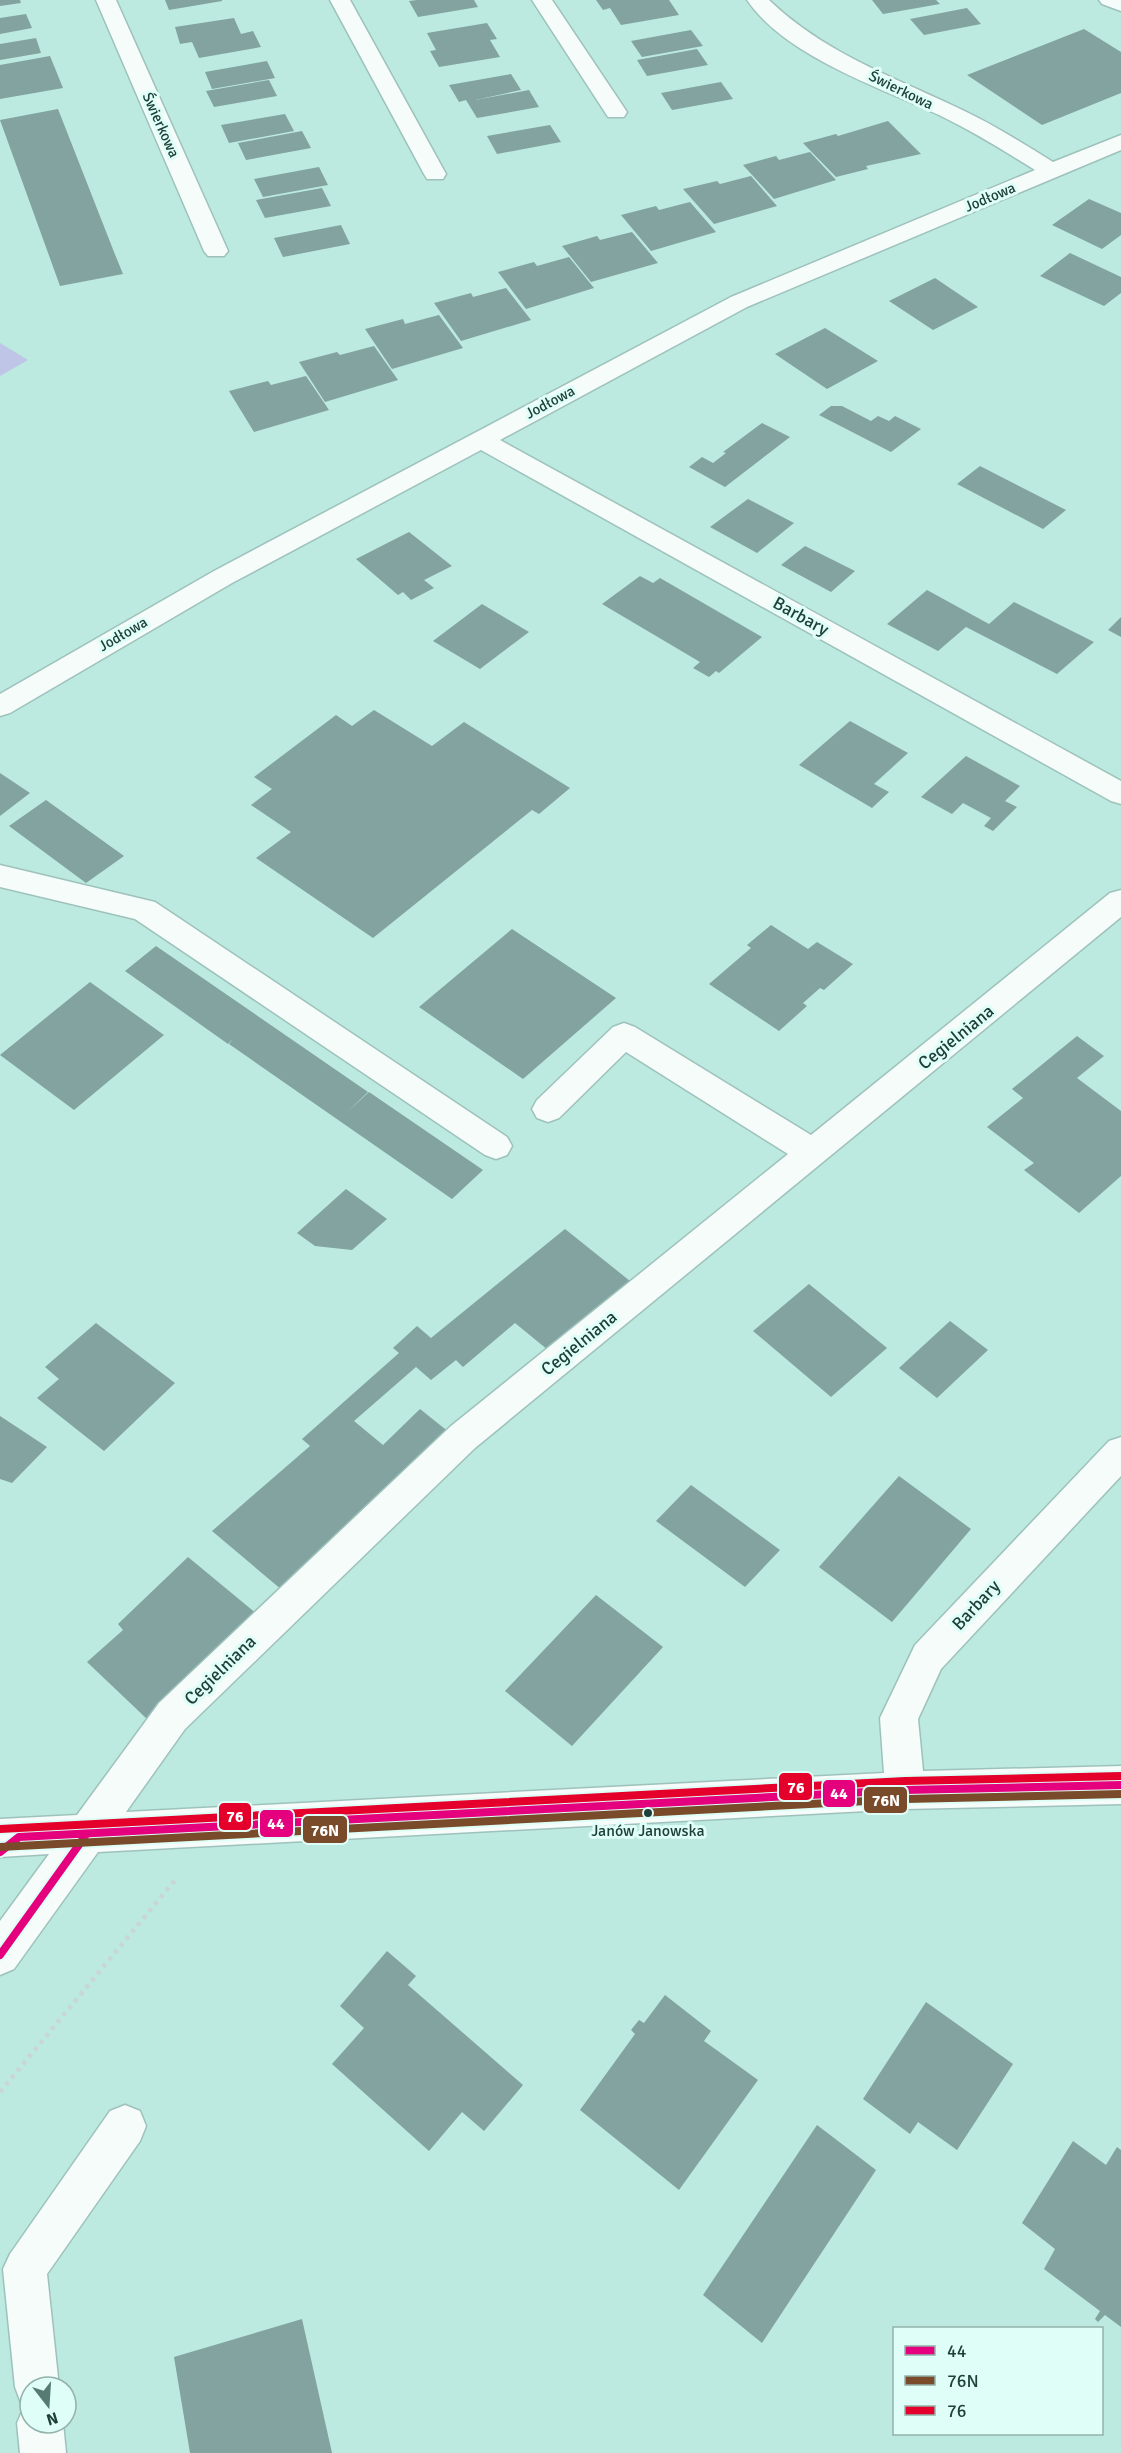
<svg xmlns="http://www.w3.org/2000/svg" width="1121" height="2453" viewBox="0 0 1121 2453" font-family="Signika,sans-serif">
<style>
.green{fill:#bfc5e7}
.building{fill:#82a39f}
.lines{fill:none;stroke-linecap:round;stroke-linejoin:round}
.minor-casing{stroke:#9ec2bb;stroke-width:3}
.path{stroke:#c9d6d3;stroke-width:4.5;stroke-dasharray:4 5;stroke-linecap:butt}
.minor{fill:#f5fcfa;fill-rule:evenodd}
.bus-1-casing{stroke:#dffef7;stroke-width:12}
.bus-2-casing{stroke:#dffef7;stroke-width:12}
.bus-3-casing{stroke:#dffef7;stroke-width:12}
.bus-1{stroke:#e5007d;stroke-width:8}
.bus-2{stroke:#7a4b2a;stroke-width:8}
.bus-3{stroke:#e4002b;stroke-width:8}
.bus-dot{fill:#1f403a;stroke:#dffef7;stroke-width:2}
.labels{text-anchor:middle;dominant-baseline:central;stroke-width:6;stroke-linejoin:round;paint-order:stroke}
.far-street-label{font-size:15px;fill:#1f403a;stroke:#dffef7}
.bus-label{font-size:16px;fill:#1f403a;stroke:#dffef7}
.street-label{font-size:18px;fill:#1f403a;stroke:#dffef7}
.line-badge{stroke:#dffef7;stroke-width:2}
.badge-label{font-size:16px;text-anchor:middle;font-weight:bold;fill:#fff}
</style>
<rect width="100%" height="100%" fill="#bce9e0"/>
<!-- green -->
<path class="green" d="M0 343 28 360 0 376Z"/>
<!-- building -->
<path class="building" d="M0 0H20L21 3 0 6Z
M165 0H222V1L169 10Z
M417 0H474L478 7 418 17 409 1Z
M596 0H669L679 15 621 25 610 8 603 10Z
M872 0H936L940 4 883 14Z
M967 8 981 24 924 35 910 19Z
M26 14 32 28 0 34V18Z
M234 18 241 34 253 31 261 47 199 58 192 42 180 44 175 27Z
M487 23 497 39 490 40 500 57 439 67 430 51 436 50 427 33Z
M1084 29 1121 52V93L1042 125 967 75Z
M691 30 703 46 642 57 631 41Z
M36 38 41 53 0 60V44Z
M697 49 708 65 647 76 637 60Z
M50 56 63 88 0 99V65Z
M267 61 275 78 212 89 205 72Z
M511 74 521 90 475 100 529 90 539 107 477 118 466 100 459 102 449 85Z
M269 80 277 96 214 107 206 91Z
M721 82 733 99 672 110 661 93Z
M58 109 114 252 123 274 60 286 0 120Z
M285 114 294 131 229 143 221 125Z
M888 121 921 154 866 166 868 169 836 177 803 143 836 134 838 136Z
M550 125 561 142 497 154 487 136Z
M302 131 311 148 246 160 238 143Z
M810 152 836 180 774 199 743 165 776 156 779 160Z
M319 167 328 185 263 197 254 179Z
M751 176 777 206 714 224 683 189 717 181 720 184Z
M322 188 331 206 265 218 256 200Z
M1089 199 1121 213V235L1102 249 1052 225Z
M690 202 716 232 651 251 621 215 656 206 659 210Z
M341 225 350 244 283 257 274 238Z
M632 232 658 263 591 282 562 246 597 236 600 240Z
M1070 253 1121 277V293L1104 306 1040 276Z
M569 257 594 288 526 309 498 272 534 262 537 266Z
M935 278 978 307 933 330 889 301Z
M506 288 531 320 461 341 434 303 471 293 473 297Z
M439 315 463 348 392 369 365 329 403 319 405 324Z
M825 328 878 361 827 389 775 354Z
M374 346 398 380 325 402 299 362 337 352 340 355Z
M306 376 329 410 254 432 229 391 268 381 271 385Z
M831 406H842L871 421 878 416 889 421 895 416 921 429 891 452 819 415Z
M762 423 790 437 725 487 689 467 702 457 713 463 726 453 723 452Z
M980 466 1066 510 1043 529 957 484Z
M748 499 794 523 757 553 710 527Z
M409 532 452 566 424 580 434 588 411 600 403 592 398 595 356 559Z
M805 546 855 571 831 592 781 565Z
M640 576 653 583 660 578 762 637 719 673 716 671 709 677 693 668 700 662 602 604Z
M927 590 989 624 1014 602 1094 642 1057 674 966 627 938 651 887 624Z
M482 604 529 632 480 669 433 641Z
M1121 617V637L1108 630Z
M374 710 432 746 464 722 570 788 539 814 532 810 373 938 256 858 291 832 251 805 272 789 254 777 336 715 352 726Z
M850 721 908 753 874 784 889 792 872 808 799 765Z
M966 756 1020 786 1005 801 1017 807 993 831 984 826 991 818 963 803 952 814 921 797Z
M0 773 30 793 0 816Z
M46 800 124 856 86 883 9 826Z
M771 925 808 949 817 942 853 964 824 990 820 988 803 1003 807 1006 779 1031 709 984 751 948 747 945Z
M512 929 616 998 523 1079 419 1007Z
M156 946 368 1092 346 1113 369 1092 483 1170 452 1199 229 1044 233 1039 228 1044 125 971Z
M90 982 164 1035 74 1110 0 1055Z
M1077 1036 1104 1056 1077 1078 1121 1111V1176L1079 1213 1024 1170 1034 1163 987 1127 1023 1098 1012 1089Z
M346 1189 387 1219 352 1250 315 1246 297 1233Z
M565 1229 630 1281 548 1350 515 1323 463 1367 456 1360 431 1380 416 1367 354 1421 383 1445 420 1409 450 1433 282 1590 212 1531 310 1446 302 1439 399 1353 393 1348 417 1326 431 1338Z
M809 1284 887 1348 831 1397 753 1331Z
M950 1321 988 1350 937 1398 899 1368Z
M96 1323 175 1383 104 1451 37 1398 59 1379 45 1367Z
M0 1416 47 1447 12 1483 0 1479Z
M899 1476 971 1529 892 1622 819 1567Z
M691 1485 780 1550 745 1587 656 1521Z
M188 1557 258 1615 147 1719 87 1662 123 1630 118 1624Z
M596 1595 663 1647 572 1746 505 1691Z
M387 1951 416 1976 408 1985 523 2085 484 2131 462 2112 429 2151 332 2064 364 2028 340 2006Z
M665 1995 711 2031 704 2041 758 2080 679 2190 580 2110 635 2034 631 2030 639 2020 644 2023Z
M926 2002 1013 2064 957 2150 918 2122 910 2134 863 2099Z
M817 2125 876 2170 762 2343 703 2295Z
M1073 2141 1106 2165 1117 2147 1121 2150V2327L1105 2315 1098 2322 1095 2319 1100 2311 1044 2269 1055 2249 1022 2223Z
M302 2319 332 2453H190L174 2357Z"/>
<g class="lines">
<!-- minor casing -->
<g class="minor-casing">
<path id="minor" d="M96 0H116L228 251 224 256H208L204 251Z
M330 0H350L446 174 443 179H427L424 174Z
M532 0H552L627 112 624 117H608Z
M747 0H769C822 51 888 75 954 106 989 122 1021 142 1053 162L1121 135V150L747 307 500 440 1121 781V804L1111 801 481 450 232 583 10 713 0 716V694L214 571 731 297 1035 170C1003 150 972 131 939 115 879 87 785 56 747 0Z
M1099 0H1121V11L1102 4Z
M0 865 155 902 507 1137 512 1146 507 1155 496 1159 485 1155 135 919 0 887Z
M1121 890V917L475 1448 185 1729 126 1812 884 1773 880 1718 915 1645 1109 1441 1121 1437V1476L941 1669 918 1719 923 1771 1121 1766V1804L905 1809 98 1852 14 1969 0 1975V1921L49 1854 0 1857V1819L77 1815 159 1703 451 1426 788 1154 626 1052 559 1118 548 1122 537 1118 532 1109 537 1100 613 1027 624 1023 635 1027 811 1135 1110 893Z
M125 2105 140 2111 146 2126 140 2141 47 2274 59 2387H30V2423H63L66 2453H20L17 2423 24 2407 28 2406 21 2403 15 2387 3 2269 10 2254 110 2111Z"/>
</g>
<!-- path -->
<path class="path" d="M0 2092 175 1880"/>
<!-- minor -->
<use href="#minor" class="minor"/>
<!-- bus-1 casing -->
<g class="bus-1-casing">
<path id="bus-1" d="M0 1852 19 1837 905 1790 1121 1785
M0 1955 86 1835"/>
</g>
<!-- bus-2 casing -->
<g class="bus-2-casing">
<path id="bus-2" d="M0 1847 905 1799 1121 1794"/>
</g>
<!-- bus-3 casing -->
<g class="bus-3-casing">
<path id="bus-3" d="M0 1829 905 1781 1121 1776"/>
</g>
<!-- bus-1 -->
<use href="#bus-1" class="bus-1"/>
<!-- bus-2 -->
<use href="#bus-2" class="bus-2"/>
<!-- bus-3 -->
<use href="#bus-3" class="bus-3"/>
</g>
<!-- markers -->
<circle class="bus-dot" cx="648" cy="1813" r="5"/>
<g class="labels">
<!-- far-street labels -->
<g class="far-street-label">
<text transform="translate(901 90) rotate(26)">Świerkowa</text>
<text transform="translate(161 125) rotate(66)">Świerkowa</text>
<text transform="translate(990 197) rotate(-23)">Jodłowa</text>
<text transform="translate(550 402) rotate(-28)">Jodłowa</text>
<text transform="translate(123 634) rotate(-30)">Jodłowa</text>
</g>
<!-- bus labels -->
<g class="bus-label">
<text x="648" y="1831">Janów Janowska</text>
</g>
<!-- street labels -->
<g class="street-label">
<text transform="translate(801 616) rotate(29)">Barbary</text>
<text transform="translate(956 1037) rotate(-39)">Cegielniana</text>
<text transform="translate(579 1343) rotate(-39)">Cegielniana</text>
<text transform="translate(976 1605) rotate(-47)">Barbary</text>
<text transform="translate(220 1670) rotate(-44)">Cegielniana</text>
</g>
</g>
<g class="line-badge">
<rect x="778" y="1772" width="35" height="29" rx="6" fill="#e4002b"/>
<rect x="822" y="1779" width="34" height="29" rx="6" fill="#e5007d"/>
<rect x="863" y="1786" width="45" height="28" rx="6" fill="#7a4b2a"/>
<rect x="218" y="1802" width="34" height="29" rx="6" fill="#e4002b"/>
<rect x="259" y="1809" width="35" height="29" rx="6" fill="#e5007d"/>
<rect x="302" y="1815" width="46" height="29" rx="6" fill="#7a4b2a"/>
</g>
<g class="badge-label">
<text x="796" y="1793">76</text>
<text x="839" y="1799">44</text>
<text x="886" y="1806">76N</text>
<text x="235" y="1822">76</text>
<text x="276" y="1829">44</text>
<text x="325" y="1836">76N</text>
</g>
<!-- legend -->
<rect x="893" y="2327" width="210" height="108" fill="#dffef7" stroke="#92b2ab" stroke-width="1.5"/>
<rect x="905" y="2346" width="30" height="9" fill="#e5007d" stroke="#92b2ab" stroke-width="1.5"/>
<text x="947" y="2357" font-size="18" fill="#1f403a">44</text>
<rect x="905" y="2376" width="30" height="9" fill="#7a4b2a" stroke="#92b2ab" stroke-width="1.5"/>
<text x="947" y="2387" font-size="18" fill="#1f403a">76N</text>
<rect x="905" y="2406" width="30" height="9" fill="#e4002b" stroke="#92b2ab" stroke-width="1.5"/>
<text x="947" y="2417" font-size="18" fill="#1f403a">76</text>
<!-- north arrow -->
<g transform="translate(48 2405) rotate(163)"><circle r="28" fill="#dffef7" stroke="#92b2ab" stroke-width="1.5"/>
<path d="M0-4.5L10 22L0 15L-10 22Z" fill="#567b74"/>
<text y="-9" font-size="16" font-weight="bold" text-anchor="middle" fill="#1f403a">N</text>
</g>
</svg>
